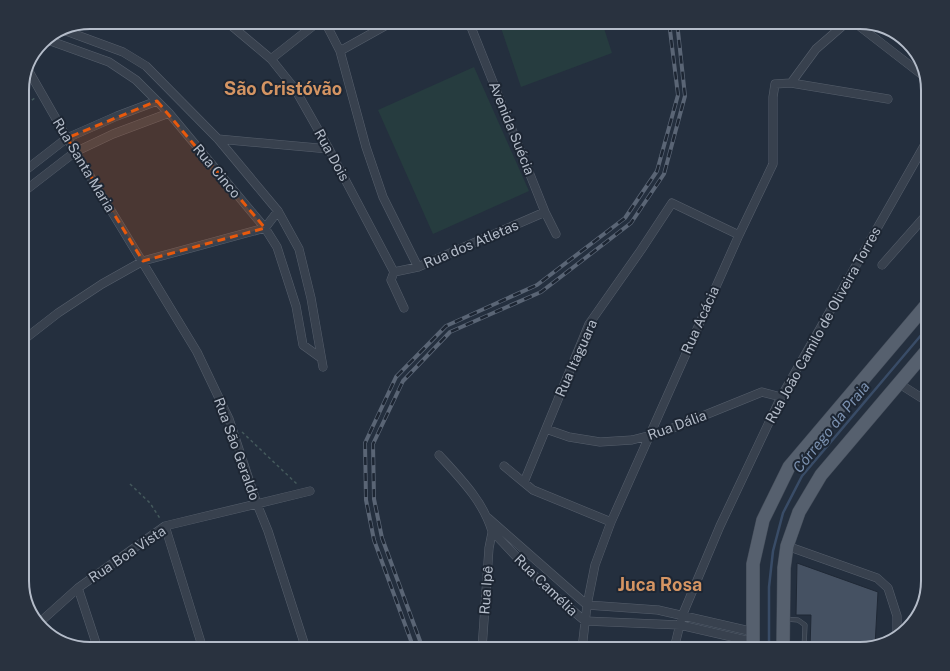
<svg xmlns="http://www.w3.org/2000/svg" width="950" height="671" viewBox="0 0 950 671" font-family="'Public Sans',sans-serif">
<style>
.park{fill:#263c3f}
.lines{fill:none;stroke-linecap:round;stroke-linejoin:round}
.stream{stroke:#394c67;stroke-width:2.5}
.building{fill:#455162;stroke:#1f2835}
.lane-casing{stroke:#565f6c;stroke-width:5}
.street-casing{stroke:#565f6c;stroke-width:9}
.primary-casing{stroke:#414a57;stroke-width:14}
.path{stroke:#44595c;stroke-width:1.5;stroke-dasharray:3 3;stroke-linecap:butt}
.lane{stroke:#38414e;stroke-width:4}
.street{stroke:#38414e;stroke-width:8}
.primary{stroke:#56606e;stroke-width:13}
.rail-casing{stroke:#5a6575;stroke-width:4}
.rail{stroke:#1d2633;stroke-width:2.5;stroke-dasharray:8;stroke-linecap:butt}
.marked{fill:#e8590c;fill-opacity:0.2;stroke:#e8590c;stroke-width:3;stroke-dasharray:8 5;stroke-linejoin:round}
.labels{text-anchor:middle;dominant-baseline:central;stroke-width:4;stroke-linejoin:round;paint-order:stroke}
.street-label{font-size:14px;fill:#b4bcc9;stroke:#1d2633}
.water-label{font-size:15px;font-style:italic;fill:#7c92b1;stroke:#1d2633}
.district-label{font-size:18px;font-weight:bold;fill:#d59563;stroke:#1d2633}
.rim{fill:none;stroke:#b4bcc9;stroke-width:2}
</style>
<rect width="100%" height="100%" fill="#242f3e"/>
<!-- park -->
<path class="park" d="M499 22H602L612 53 521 87Z
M474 67 529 191 433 234 378 110Z"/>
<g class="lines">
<!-- stream -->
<path class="stream" d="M769 649V587L773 551 783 513 802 476 928 327"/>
</g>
<!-- building -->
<path class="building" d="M797 563 878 592 875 645 860 649H810L811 615H796Z"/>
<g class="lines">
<!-- lane casing -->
<g class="lane-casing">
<path id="lane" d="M785 619 798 620 805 625 804 649"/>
</g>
<!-- street casing -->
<g class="street-casing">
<path id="street" d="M227 22 271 59 295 89 329 149 394 272 391 280 404 308
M325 22 340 51 366 147 383 197 418 267
M469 22 545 212 556 234
M854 22 925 77
M66 31 123 52 146 66 218 139 278 211 299 249 311 298 323 367
M45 39 109 62 136 80 169 113 265 228 277 247 296 306 303 345 321 358
M340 51 392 22
M271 59 318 22
M27 68 67 138 197 352 229 419 257 504 268 531 306 649
M791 83 888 99
M218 139 329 149
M22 173 67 138 117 116 157 101
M22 193 75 152 113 134 169 113
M882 265 928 213
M394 272 418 267 545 212
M22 341 58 313 102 284 143 261 265 228 278 211
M898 383 928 402
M546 429 569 437 600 442 632 440 663 432 762 392 781 397
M439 455C460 478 483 501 492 531L547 589 585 621 680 625 754 642
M504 466 533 490 611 522
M524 482 589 324 641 250 672 203 739 235
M488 518 587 605 658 610 754 632
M165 526 203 649
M787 546 877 578 888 588 897 616V636
M39 623 78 588
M98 649 78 588 165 526 310 491
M482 649 489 548 493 528
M582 649 587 605 595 565 611 522 739 235 773 164V97L775 84 791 83 816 49 847 22
M674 649 682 616 720 526 781 397 928 139"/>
</g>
<!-- primary casing -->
<g class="primary-casing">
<path id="primary" d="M753 649V564L763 520 789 467 928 303
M783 649 784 568 787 546 799 512 821 475 928 349"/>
</g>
<!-- path -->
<path class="path" d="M22 107 35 98
M242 432 298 485
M130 484 150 503 161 520"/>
<!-- lane -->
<use href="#lane" class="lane"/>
<!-- street -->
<use href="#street" class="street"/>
<!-- primary -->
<use href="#primary" class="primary"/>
<!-- rail casing -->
<g class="rail-casing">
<path id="rail" d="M414 649 374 540 366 500 365 443 396 377 446 326 537 285 625 218 657 171 678 95 669 22
M423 649 382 538 374 499 373 444 403 381 450 332 541 292 631 223 664 174 685 96 677 22"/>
</g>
<!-- rail -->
<use href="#rail" class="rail"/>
</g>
<!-- marked area -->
<path class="marked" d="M157 101 265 228 143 261 67 138Z"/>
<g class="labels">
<!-- street labels -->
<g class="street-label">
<text transform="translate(512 128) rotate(68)">Avenida Suécia</text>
<text transform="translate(332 155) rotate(61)">Rua Dois</text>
<text transform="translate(84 165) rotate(59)">Rua Santa Maria</text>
<text transform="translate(217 171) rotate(50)">Rua Cinco</text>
<text transform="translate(471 244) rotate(-23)">Rua dos Atletas</text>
<text transform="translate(700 320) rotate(-66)">Rua Acácia</text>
<text transform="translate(823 325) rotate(-61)">Rua João Camilo de Oliveira Torres</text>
<text transform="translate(576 358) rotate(-66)">Rua Itaguara</text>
<text transform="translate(677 425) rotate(-20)">Rua Dália</text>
<text transform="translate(237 449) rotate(70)">Rua São Geraldo</text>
<text transform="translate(127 554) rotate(-34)">Rua Boa Vista</text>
<text transform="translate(546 585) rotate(44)">Rua Camélia</text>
<text transform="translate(486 590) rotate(-86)">Rua Ipê</text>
</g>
<!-- water labels -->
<g class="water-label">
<text transform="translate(831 427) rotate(-51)">Córrego da Praia</text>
</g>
<!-- district labels -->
<g class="district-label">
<text x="283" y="88">São Cristóvão</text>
<text x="660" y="584">Juca Rosa</text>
</g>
</g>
<!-- crop -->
<path d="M0 0H950V671H0ZM90 29H860A61 61 0 0 1 921 90V581A61 61 0 0 1 860 642H90A61 61 0 0 1 29 581V90A61 61 0 0 1 90 29Z" fill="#29323f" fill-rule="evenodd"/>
<path class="rim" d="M90 29H860A61 61 0 0 1 921 90V581A61 61 0 0 1 860 642H90A61 61 0 0 1 29 581V90A61 61 0 0 1 90 29Z"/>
</svg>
